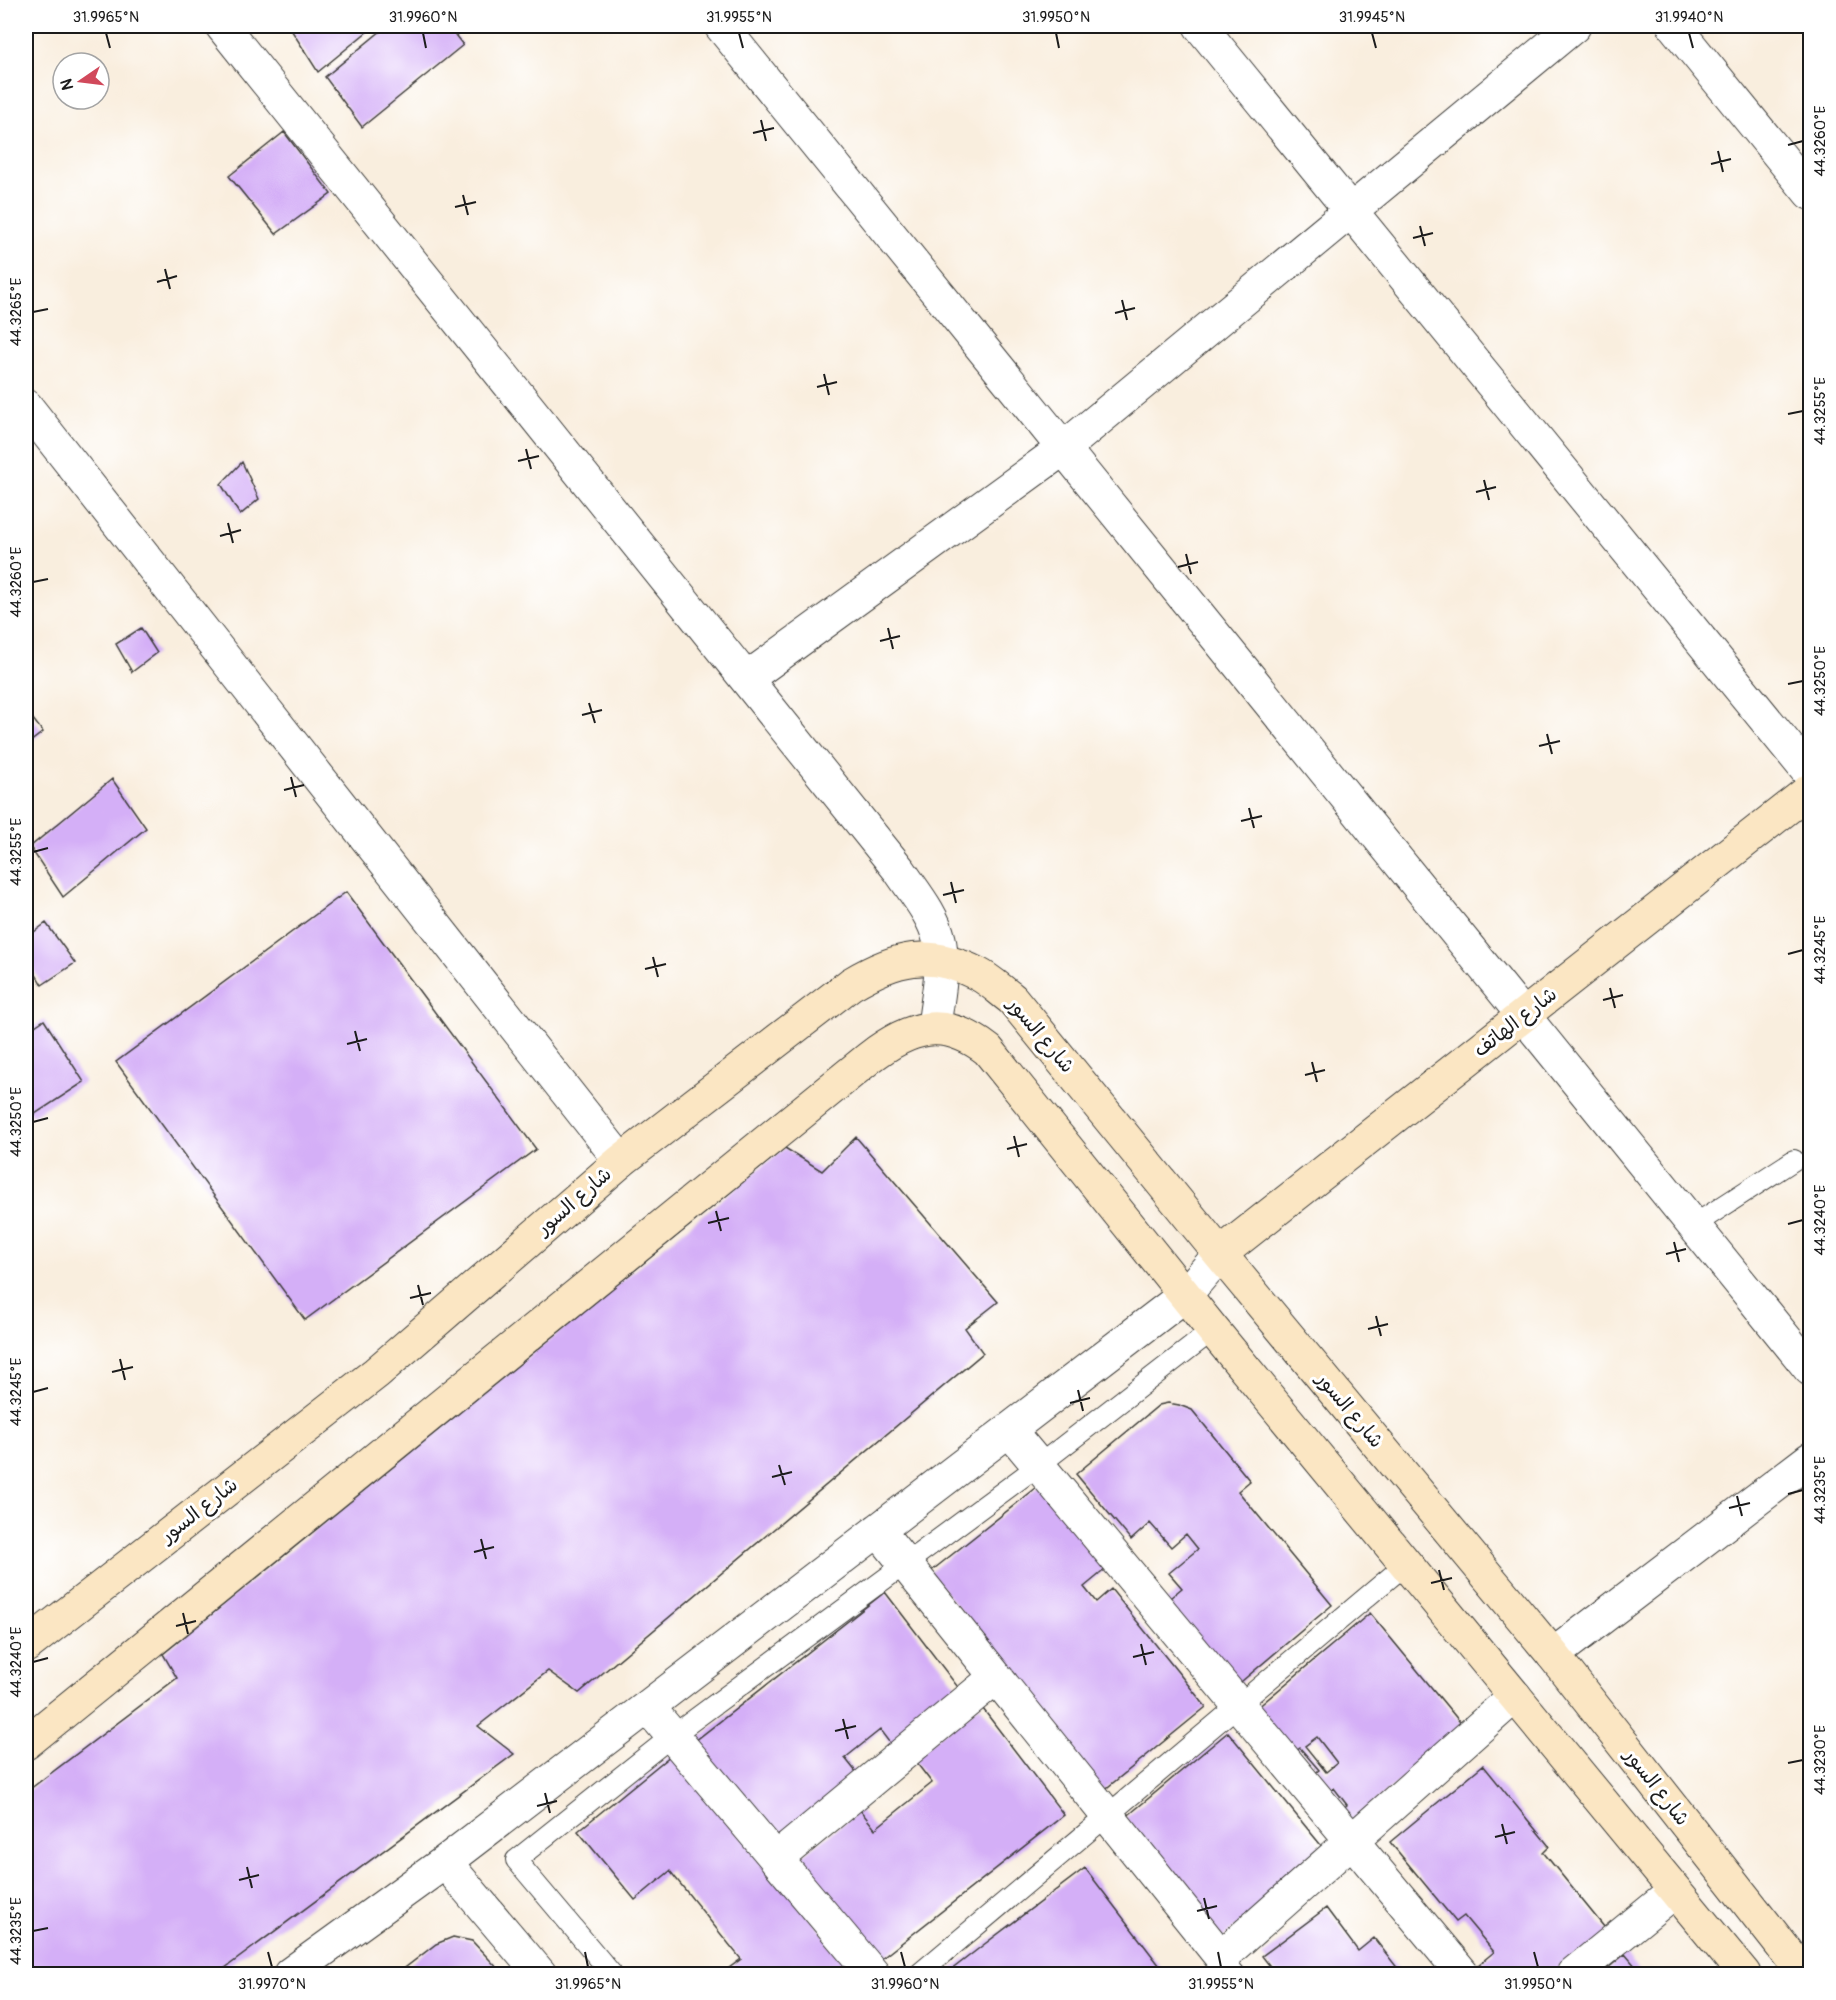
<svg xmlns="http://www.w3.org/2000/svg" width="1836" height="2000" viewBox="0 0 1836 2000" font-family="Pangolin,'Playpen Sans Arabic',sans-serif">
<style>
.building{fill:#d4aff7;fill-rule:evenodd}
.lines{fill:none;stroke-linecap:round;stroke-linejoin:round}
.lane-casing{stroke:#3d3c39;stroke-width:22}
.street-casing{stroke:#3d3c39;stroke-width:35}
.secondary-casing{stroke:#3d3c39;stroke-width:35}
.lane{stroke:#fff;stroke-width:20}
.street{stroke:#fff;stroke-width:33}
.secondary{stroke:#fbe6c3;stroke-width:33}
.ticks{fill:none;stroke:#1c1c1c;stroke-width:2}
.labels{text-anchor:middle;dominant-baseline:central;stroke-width:6;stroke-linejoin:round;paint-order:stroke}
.street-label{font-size:20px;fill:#1c1c1c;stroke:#fff}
.neatline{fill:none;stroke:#1c1c1c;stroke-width:2}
.ticks-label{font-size:15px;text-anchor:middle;fill:#1c1c1c}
</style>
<rect width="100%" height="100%" fill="#fff"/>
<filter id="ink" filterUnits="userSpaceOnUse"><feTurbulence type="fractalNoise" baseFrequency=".0167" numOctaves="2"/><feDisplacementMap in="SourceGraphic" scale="12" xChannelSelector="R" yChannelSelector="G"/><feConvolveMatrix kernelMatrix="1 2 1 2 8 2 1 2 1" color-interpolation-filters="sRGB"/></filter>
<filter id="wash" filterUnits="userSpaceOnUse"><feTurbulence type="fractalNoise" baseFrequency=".008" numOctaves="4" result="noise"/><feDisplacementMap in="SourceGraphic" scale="24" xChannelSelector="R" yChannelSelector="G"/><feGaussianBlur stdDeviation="1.35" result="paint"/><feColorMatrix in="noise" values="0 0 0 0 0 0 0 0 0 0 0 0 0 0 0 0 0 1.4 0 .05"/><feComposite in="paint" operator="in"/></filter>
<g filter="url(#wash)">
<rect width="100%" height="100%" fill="#f9eede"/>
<g id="blocks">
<!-- building -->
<path class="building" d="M293 26H374L318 72 290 28Z
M387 26H448L463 45 362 127 325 77Z
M284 132 331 194 276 234 229 176Z
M242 462 259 499 240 515 221 484Z
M141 628 157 653 132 672 116 644Z
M29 714 43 732 26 745V716Z
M112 779 146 828 63 897 30 847Z
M346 892 536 1149 305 1320 116 1062Z
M46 923 75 963 42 985 26 957V938Z
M44 1020 84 1082 32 1116 26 1106V1032Z
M856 1137 998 1302 965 1328 983 1353 579 1693 548 1671 478 1726 514 1754 217 1974H36L26 1962V1792L177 1678 163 1654 785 1148 822 1171Z
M1168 1403 1179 1405 1192 1410 1250 1481 1238 1491 1332 1605 1229 1692 1159 1607 1182 1588 1169 1573 1198 1549 1186 1534 1171 1547 1150 1523 1131 1540 1076 1474 1159 1405Z
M1041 1484 1107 1568 1084 1587 1096 1602 1111 1589 1206 1707 1103 1791 930 1572Z
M885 1592 964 1695 895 1750 880 1730 845 1758 865 1783 775 1854 690 1745Z
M1370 1613 1464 1727 1344 1828 1334 1816 1347 1805 1334 1788 1321 1799 1306 1781 1319 1770 1300 1748 1287 1758 1250 1714ZM1317 1737 1337 1763 1326 1772 1305 1746Z
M980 1705 1064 1815 871 1967 791 1865 860 1810 875 1829 932 1783 912 1757Z
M1228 1732 1329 1855 1222 1938 1125 1818Z
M676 1751 857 1974H721L741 1959 670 1871 635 1900 578 1831Z
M1483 1765 1549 1846 1543 1852 1609 1933 1559 1974H1476L1472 1970 1494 1952 1464 1916 1456 1922 1390 1842Z
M1085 1868 1166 1974H946L982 1946Z
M1326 1908 1358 1951 1374 1938 1399 1970 1393 1974H1276L1262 1956Z
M453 1937 472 1941 503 1974H397L436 1944Z
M1625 1954 1642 1974H1601Z"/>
</g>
</g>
<g filter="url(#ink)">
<use href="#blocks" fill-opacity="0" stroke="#3d3c39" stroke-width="1.5"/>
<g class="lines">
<!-- lane casing -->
<g class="lane-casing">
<path id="lane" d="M1694 1225 1794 1160
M1221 1957 1235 1974
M612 1974 516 1860 672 1736 1039 1465 1213 1330
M919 1974 1406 1564"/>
</g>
<!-- street casing -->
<g class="street-casing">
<path id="street" d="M222 26 900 871C914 892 933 914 939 939 945 967 937 999 934 1027
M721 26 1810 1369
M1200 26 1810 774
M1674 26 1810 193
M26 406 621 1161
M746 679 1064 448 1574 26
M1009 1430 1463 1974
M878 1530 1221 1957 1515 1696
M1553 1655 1810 1459
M648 1707 873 1974
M776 1859 996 1677
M445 1862 540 1974
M290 1974 445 1862 1185 1295 1220 1254
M1573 1974 1675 1891"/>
</g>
<!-- secondary casing -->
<g class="secondary-casing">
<path id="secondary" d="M1220 1254 1810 790
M26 1646 376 1373 621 1161 851 984C896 957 929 949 978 974 990 980 1001 991 1012 999L1220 1254 1553 1655 1804 1974
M26 1743 869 1058C910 1026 944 1016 988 1050L1213 1330 1744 1974"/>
</g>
<!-- lane -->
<use href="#lane" class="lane"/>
<!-- street -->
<use href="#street" class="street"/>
<!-- secondary -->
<use href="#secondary" class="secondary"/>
</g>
</g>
<!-- ticks -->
<path class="ticks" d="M106 33 110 48M423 33 426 48M739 33 743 48M1056 33 1059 48M1372 33 1376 48M1689 33 1693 48M761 120 766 141M753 133 774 128M1788 145 1803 141M1718 151 1723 172M1711 164 1731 159M463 195 468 215M455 207 476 202M1420 226 1425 246M1413 238 1433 233M165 269 170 289M157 282 177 276M1122 300 1127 320M33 312 48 309M1115 313 1135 308M824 374 829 395M817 387 837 382M1788 414 1803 411M526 449 531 469M518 461 539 456M1484 480 1489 500M1476 492 1496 487M228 523 233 543M220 536 241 530M1186 554 1191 574M1178 567 1198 562M33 582 48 579M888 628 893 649M880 641 900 636M1788 684 1803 681M589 703 595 723M582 715 602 710M1547 734 1552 754M1539 746 1560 741M291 777 296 797M284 790 304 785M1249 808 1254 828M1241 821 1262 816M33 852 48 848M951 882 956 903M943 895 964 890M1788 954 1803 950M653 957 658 977M645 969 666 964M1610 988 1615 1008M1603 1000 1623 995M355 1031 360 1051M347 1044 367 1039M1312 1062 1317 1082M1305 1075 1325 1070M33 1122 48 1118M1014 1136 1019 1157M1007 1149 1027 1144M716 1211 721 1231M708 1223 729 1218M1788 1224 1803 1220M1674 1242 1679 1262M1666 1254 1686 1249M418 1285 423 1305M410 1298 431 1293M1376 1316 1381 1336M1368 1329 1388 1324M120 1359 125 1380M112 1372 133 1367M1078 1390 1083 1411M33 1392 48 1388M1070 1403 1090 1398M779 1465 785 1485M772 1477 792 1472M1788 1494 1803 1490M1737 1496 1742 1516M1729 1508 1750 1503M481 1539 486 1559M474 1552 494 1547M1439 1570 1444 1590M1431 1583 1452 1578M183 1613 188 1634M176 1626 196 1621M1141 1644 1146 1665M1133 1657 1154 1652M33 1662 48 1658M843 1719 848 1739M835 1731 856 1726M1788 1763 1803 1760M545 1793 550 1813M537 1806 557 1801M1502 1824 1507 1844M1495 1837 1515 1832M247 1867 252 1888M239 1880 259 1875M1204 1898 1209 1919M1197 1911 1217 1906M33 1931 48 1928M268 1952 272 1967M585 1952 588 1967M901 1952 905 1967M1218 1952 1221 1967M1534 1952 1538 1967"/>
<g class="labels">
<!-- street labels -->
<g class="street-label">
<text transform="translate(1515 1022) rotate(-38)">شارع الهاتف</text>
<text transform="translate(1041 1035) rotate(50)">شارع السور</text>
<text transform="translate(574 1201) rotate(-41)">شارع السور</text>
<text transform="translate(1350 1410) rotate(50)">شارع السور</text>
<text transform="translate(199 1510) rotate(-38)">شارع السور</text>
<text transform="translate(1657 1787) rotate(52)">شارع السور</text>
</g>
</g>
<!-- margin -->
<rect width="1836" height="2000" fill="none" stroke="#fff" stroke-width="66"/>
<!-- north arrow -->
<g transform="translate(81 81) rotate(256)"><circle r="28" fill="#ffffff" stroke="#a4a4a4" stroke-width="1.5"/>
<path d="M0-4.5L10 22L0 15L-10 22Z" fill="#d1495b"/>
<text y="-9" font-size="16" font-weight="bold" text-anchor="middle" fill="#1c1c1c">N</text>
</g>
<rect x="33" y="33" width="1770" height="1934" class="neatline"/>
<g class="ticks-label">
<text x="106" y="22">31.9965°N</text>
<text x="423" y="22">31.9960°N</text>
<text x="739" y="22">31.9955°N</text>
<text x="1056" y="22">31.9950°N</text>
<text x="1372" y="22">31.9945°N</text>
<text x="1689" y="22">31.9940°N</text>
<text transform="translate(1820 141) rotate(-90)" y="5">44.3260°E</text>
<text transform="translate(16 312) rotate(-90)" y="5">44.3265°E</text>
<text transform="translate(1820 411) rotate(-90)" y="5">44.3255°E</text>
<text transform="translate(16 582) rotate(-90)" y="5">44.3260°E</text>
<text transform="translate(1820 681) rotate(-90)" y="5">44.3250°E</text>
<text transform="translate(16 852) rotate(-90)" y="5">44.3255°E</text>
<text transform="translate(1820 950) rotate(-90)" y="5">44.3245°E</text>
<text transform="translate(16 1122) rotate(-90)" y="5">44.3250°E</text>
<text transform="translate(1820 1220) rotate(-90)" y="5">44.3240°E</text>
<text transform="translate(16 1392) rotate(-90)" y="5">44.3245°E</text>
<text transform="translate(1820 1490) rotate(-90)" y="5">44.3235°E</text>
<text transform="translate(16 1662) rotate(-90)" y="5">44.3240°E</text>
<text transform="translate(1820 1760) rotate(-90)" y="5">44.3230°E</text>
<text transform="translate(16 1931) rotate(-90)" y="5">44.3235°E</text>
<text x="272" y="1989">31.9970°N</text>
<text x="588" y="1989">31.9965°N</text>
<text x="905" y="1989">31.9960°N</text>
<text x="1221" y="1989">31.9955°N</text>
<text x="1538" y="1989">31.9950°N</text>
</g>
</svg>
